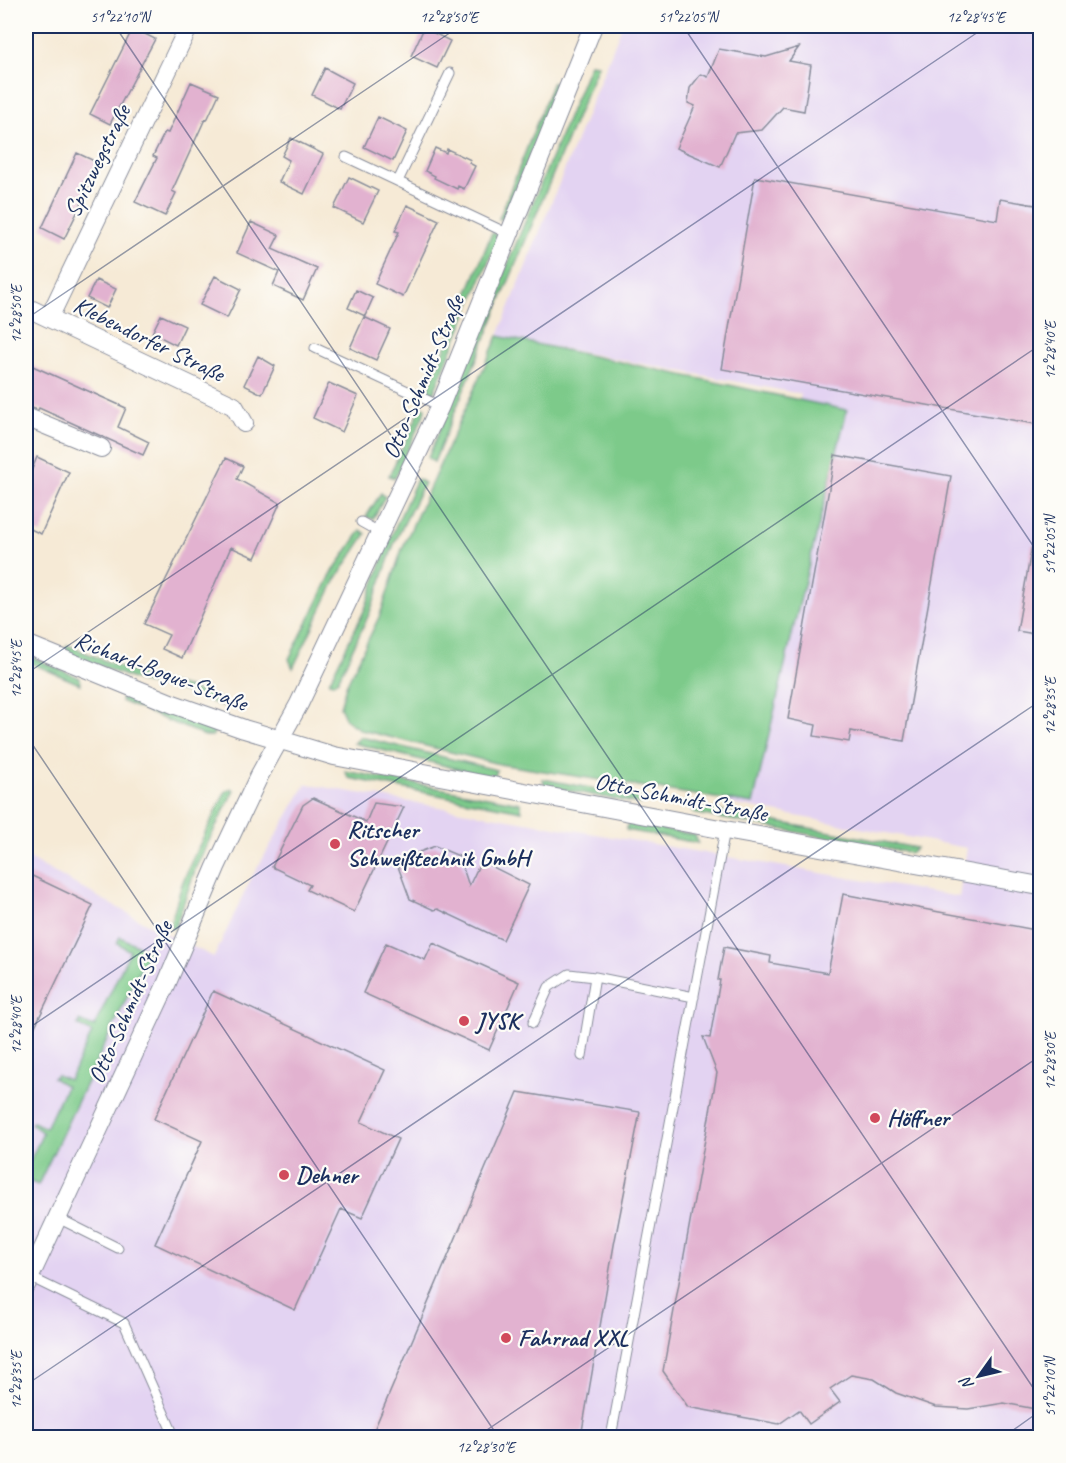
<svg xmlns="http://www.w3.org/2000/svg" width="1066" height="1463" viewBox="0 0 1066 1463" font-family="Caveat,sans-serif">
<style>
.built{fill:#e3d3f2}
.green{fill:#7dca8a;stroke:#4c7c74;stroke-width:1.5}
.building{fill:#e2b2d0}
.lines{fill:none;stroke-linecap:round;stroke-linejoin:round}
.lane-casing{stroke:#888c9a;stroke-width:11}
.street-casing{stroke:#888c9a;stroke-width:20}
.lane{stroke:#fff;stroke-width:9}
.street{stroke:#fff;stroke-width:18}
.ticks{fill:none;stroke:#1b2f5e;stroke-width:1.5;stroke-opacity:0.45}
.poi-dot{fill:#d1495b;stroke:#fdfcf7;stroke-width:2}
.labels{text-anchor:middle;dominant-baseline:central;stroke-width:4.5;stroke-linejoin:round;paint-order:stroke}
.street-label{font-size:24px;fill:#1b2f5e;stroke:#fdfcf7}
.poi-label{font-size:24px;font-weight:bold;fill:#1b2f5e;stroke:#fdfcf7;text-anchor:start}
.neatline{fill:none;stroke:#1b2f5e;stroke-width:2}
.ticks-label{font-size:15px;text-anchor:middle;fill:#1b2f5e}
</style>
<rect width="100%" height="100%" fill="#fdfcf7"/>
<filter id="ink" filterUnits="userSpaceOnUse"><feTurbulence type="fractalNoise" baseFrequency=".0167" numOctaves="2"/><feDisplacementMap in="SourceGraphic" scale="12" xChannelSelector="R" yChannelSelector="G"/><feConvolveMatrix kernelMatrix="1 2 1 2 8 2 1 2 1" color-interpolation-filters="sRGB"/></filter>
<filter id="wash" filterUnits="userSpaceOnUse"><feTurbulence type="fractalNoise" baseFrequency=".008" numOctaves="4" result="noise"/><feDisplacementMap in="SourceGraphic" scale="24" xChannelSelector="R" yChannelSelector="G"/><feGaussianBlur stdDeviation="1.35" result="paint"/><feColorMatrix in="noise" values="0 0 0 0 0 0 0 0 0 0 0 0 0 0 0 0 0 1.4 0 .05"/><feComposite in="paint" operator="in"/></filter>
<g filter="url(#wash)">
<rect width="100%" height="100%" fill="#f6ead6"/>
<!-- built -->
<path class="built" d="M622 26H1040V1437H26V857L158 930 214 957 252 877 306 784 959 897 967 848 726 803 801 394 498 336Z"/>
<!-- green -->
<path class="green" d="M590 64 598 65 434 462 428 458Z
M553 82 558 86 504 219H499Z
M492 233 496 234 497 241 434 392 432 394 427 393Z
M498 336 847 410 792 634 753 804 499 764 361 730 346 720 340 707 346 686 380 615 402 549Z
M422 406 425 408 424 414 395 478 389 476Z
M417 479 424 483 394 544 370 612 338 680 333 683 329 682 365 609 390 539Z
M381 493 385 497 373 519 366 517Z
M361 530 366 534 336 579 293 668 289 659 332 573Z
M67 645 146 678 182 686 220 699 223 706 181 691 143 683 65 652Z
M26 655 80 678V684L26 661Z
M124 694 215 732 212 736H205L121 701Z
M361 737 497 770 494 778 354 743Z
M345 771 520 803 522 811 349 778Z
M543 779 642 798 641 804 545 786Z
M231 789 234 790 196 867 175 928H169L182 884 193 858 226 791Z
M692 806 916 848 911 853 693 813Z
M628 824 695 835 698 843 626 830Z
M120 937 147 950 148 953 38 1185 26 1180V1167H27L43 1133 31 1124 33 1122 46 1128 66 1086 53 1078 57 1075 69 1080 92 1033 78 1025 79 1021 94 1027 130 951 117 943Z"/>
<g id="blocks">
<!-- building -->
<path class="building" d="M133 28 155 39 110 124 90 114Z
M424 28 450 41 437 68 411 56Z
M799 47 789 61 811 65 804 111 783 107 762 130 735 133 720 167 676 148 695 106 688 103 690 88 701 74 708 77 719 49 766 57Z
M325 68 353 83 340 109 312 95Z
M191 82 219 94 207 120 205 119 172 191 176 193 165 216 135 202 157 158 153 156 165 132 168 133Z
M378 117 407 131 393 161 364 147Z
M291 138 323 154 304 194 279 182 289 160 282 156Z
M435 148 446 153 447 149 471 160 469 163 475 166 464 189 458 186 457 189 434 178 435 176 425 171Z
M77 153 101 164 64 239 42 228Z
M349 177 378 191 363 222 334 208Z
M755 177 997 220 1000 199 1041 206V425L722 369Z
M407 205 439 220 403 297 375 284 399 232 395 231Z
M251 222 279 235 272 249 317 269 303 300 273 286 279 272 237 253Z
M215 276 241 289 227 318 200 305Z
M96 280 116 289 107 308 87 298Z
M356 290 373 298 365 316 348 308Z
M161 315 185 326 176 345 152 333Z
M364 317 390 329 376 360 350 348Z
M258 356 275 366 262 394 244 385Z
M26 363 126 408 118 427 149 442 143 455 39 408 38 410 26 406Z
M329 383 358 396 342 432 313 418Z
M835 455 951 476 904 741 851 731 849 742 814 736 816 725 788 719Z
M37 457 69 472 41 534 26 527V484Z
M226 458 243 466 237 479 280 503 255 558 231 547 182 658 162 649 169 635 144 624Z
M1032 545 1041 546V635L1017 631Z
M313 798 366 822 374 803 404 807 354 912 307 890 310 885 272 867 303 805Z
M435 846 459 856 469 886 481 861 529 885 503 940 438 909 434 910 410 899 396 861Z
M26 873 93 905 26 1045Z
M843 894 1041 931V1410L1004 1403 968 1409 936 1407 896 1393 874 1379 851 1375 830 1389 840 1402 809 1424 799 1410 779 1424 688 1407 663 1371 717 1073 703 1037 710 1038 720 980H718L724 947 771 956 770 963 828 973Z
M386 943 425 960 433 943 519 982 489 1050 363 993Z
M213 991 385 1070 361 1122 398 1139 362 1218 341 1209 295 1310 155 1244 202 1141 154 1119Z
M518 1092 640 1112 614 1245 581 1437H371Z"/>
</g>
</g>
<g filter="url(#ink)">
<use href="#blocks" fill-opacity="0" stroke="#888c9a" stroke-width="1.5"/>
<g class="lines">
<!-- lane casing -->
<g class="lane-casing">
<path id="lane" d="M346 157 509 234
M398 181 450 73
M315 348 440 406
M361 522 379 532
M533 1023 549 987 569 974 595 977 694 997
M582 1056 595 977
M58 1218 118 1248
M30 1277 124 1323 175 1438
M27 1438 29 1437
M614 1438 611 1437 725 830"/>
</g>
<!-- street casing -->
<g class="street-casing">
<path id="street" d="M26 307 234 406 244 423
M49 318 189 26
M26 417 101 448
M26 644 173 704 244 729 334 756 725 830 1040 886
M26 1285 166 985 216 867 259 776 299 704 440 406 593 26"/>
</g>
<!-- lane -->
<use href="#lane" class="lane"/>
<!-- street -->
<use href="#street" class="street"/>
</g>
</g>
<!-- ticks -->
<path class="ticks" d="M115 26 1040 1398M683 26 1040 556M26 319 460 26M26 674 987 26M26 735 499 1438M26 1030 1040 345M26 1385 1040 701M475 1438 1040 1056M1002 1438 1040 1411"/>
<!-- markers -->
<g class="poi-dot">
<circle cx="335" cy="844" r="6"/>
<circle cx="464" cy="1021" r="6"/>
<circle cx="875" cy="1118" r="6"/>
<circle cx="284" cy="1175" r="6"/>
<circle cx="506" cy="1338" r="6"/>
</g>
<g class="labels">
<!-- street labels -->
<g class="street-label">
<text transform="translate(97 161) rotate(-64)">Spitzwegstraße</text>
<text transform="translate(149 339) rotate(26)">Klebendorfer Straße</text>
<text transform="translate(423 377) rotate(-67)">Otto-Schmidt-Straße</text>
<text transform="translate(161 671) rotate(21)">Richard-Bogue-Straße</text>
<text transform="translate(681 797) rotate(11)">Otto-Schmidt-Straße</text>
<text transform="translate(130 1002) rotate(-66)">Otto-Schmidt-Straße</text>
</g>
<!-- poi labels -->
<g class="poi-label">
<text x="347" y="830">Ritscher<tspan x="347" dy="28">Schweißtechnik GmbH</tspan></text>
<text x="476" y="1021">JYSK</text>
<text x="887" y="1118">Höffner</text>
<text x="296" y="1175">Dehner</text>
<text x="518" y="1338">Fahrrad XXL</text>
</g>
</g>
<!-- margin -->
<rect width="1066" height="1463" fill="none" stroke="#fdfcf7" stroke-width="66"/>
<!-- north arrow -->
<g transform="translate(979 1376) rotate(236)" stroke="#fdfcf7" stroke-width="4.5" paint-order="stroke">
<path d="M0-4.5L10 22L0 15L-10 22Z" fill="#1b2f5e"/>
<text y="-9" font-size="16" font-weight="bold" text-anchor="middle" fill="#1b2f5e">N</text>
</g>
<rect x="33" y="33" width="1000" height="1397" class="neatline"/>
<g class="ticks-label">
<text x="120" y="22">51°22'10"N</text>
<text x="449" y="22">12°28'50"E</text>
<text x="688" y="22">51°22'05"N</text>
<text x="976" y="22">12°28'45"E</text>
<text transform="translate(16 314) rotate(-90)" y="5">12°28'50"E</text>
<text transform="translate(1050 350) rotate(-90)" y="5">12°28'40"E</text>
<text transform="translate(1050 545) rotate(-90)" y="5">51°22'05"N</text>
<text transform="translate(16 669) rotate(-90)" y="5">12°28'45"E</text>
<text transform="translate(1050 706) rotate(-90)" y="5">12°28'35"E</text>
<text transform="translate(16 1025) rotate(-90)" y="5">12°28'40"E</text>
<text transform="translate(1050 1061) rotate(-90)" y="5">12°28'30"E</text>
<text transform="translate(16 1380) rotate(-90)" y="5">12°28'35"E</text>
<text transform="translate(1050 1387) rotate(-90)" y="5">51°22'10"N</text>
<text x="486" y="1452">12°28'30"E</text>
</g>
</svg>
